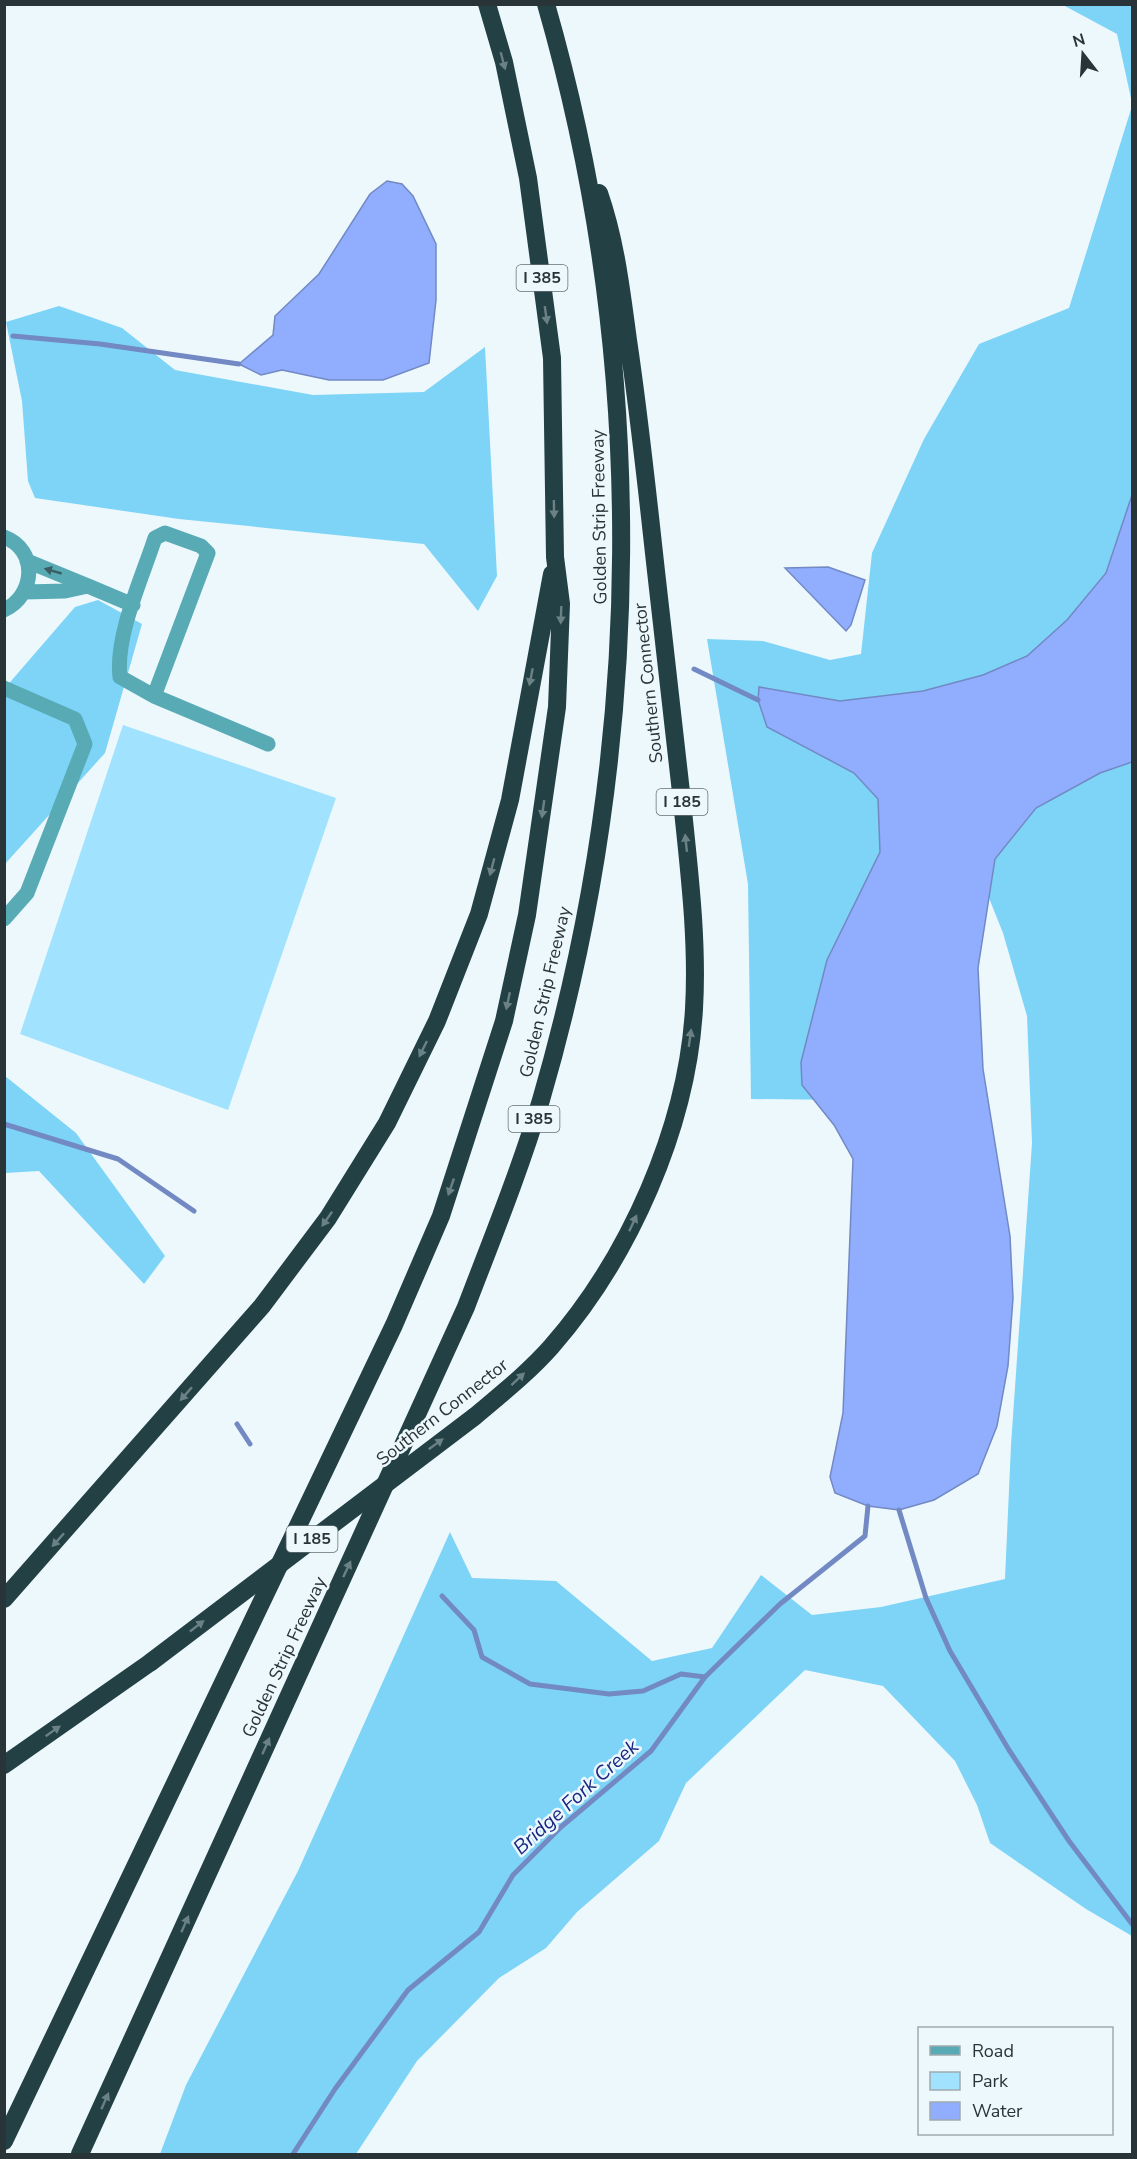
<svg xmlns="http://www.w3.org/2000/svg" width="1137" height="2159" viewBox="0 0 1137 2159" font-family="'Nunito Sans',sans-serif">
<style>
.green{fill:#a1e2fe}
.forest{fill:#7dd4f7}
.water{fill:#91adfe;stroke:#7289c3;stroke-width:1.5}
.lines{fill:none;stroke-linecap:round;stroke-linejoin:round}
.stream{stroke:#7289c3;stroke-width:5}
.minor{stroke:#58abb5;stroke-width:15}
.highway{stroke:#234145;stroke-width:18}
.highway-bridge{stroke:#234145;stroke-width:18}
.oneway{fill:#6a8185}
.oneway2{fill:#395e64}
.labels{text-anchor:middle;dominant-baseline:central;stroke-width:5;stroke-linejoin:round;paint-order:stroke}
.shield{fill:#edf8fd;stroke:#646f74;stroke-width:1.5}
.shield-label{font-size:16px;font-weight:bold;fill:#293439}
.street-label{font-size:18px;fill:#293439;stroke:#edf8fd}
.water-label{font-size:20px;font-style:italic;fill:#192782;stroke:#edf8fd}
</style>
<rect width="100%" height="100%" fill="#edf8fd"/>
<!-- green -->
<path class="green" d="M123 725 336 798 228 1110 20 1034Z"/>
<!-- forest -->
<path class="forest" d="M1063 5H1132V103L1117 34Z
M1132 106V1936L1086 1909 990 1843 977 1805 955 1761 883 1686 805 1670 686 1783 659 1841 577 1912 546 1948 499 1978 417 2061 356 2154H160L186 2085 298 1871 450 1532 472 1578 556 1581 652 1661 712 1648 761 1575 812 1615 881 1607 1005 1579 1011 1445 1032 1143 1027 1016 1003 933 983 883 851 1100 751 1099 748 884 707 639 763 641 830 660 861 654 872 553 924 439 979 344 1069 308Z
M59 306 122 328 175 370 313 395 424 392 485 347 497 576 478 611 424 544 179 519 35 498 28 481 22 401 6 322Z
M98 600 142 624 105 753 5 864V688L75 607Z
M5 1076 76 1133 165 1256 144 1284 39 1171 5 1173Z"/>
<!-- water -->
<path class="water" d="M387 181 402 184 413 196 436 244V300L429 363 383 380H329L282 370 261 375 239 364 273 335 275 316 319 274 370 194Z
M1132 495V762L1100 773 1036 808 995 859 978 968 983 1069 1010 1236 1013 1298 1008 1366 997 1426 978 1474 934 1500 899 1510 868 1506 835 1493 830 1477 843 1413 853 1159 834 1125 802 1085 801 1062 827 960 880 852 878 799 854 773 767 727 758 700 759 687 840 701 923 691 983 675 1027 656 1067 620 1106 573Z
M828 567 865 580 851 625 846 631 785 568Z"/>
<g class="lines">
<!-- stream -->
<path class="stream" d="M13 336 100 344 239 364
M694 669 758 700
M4 1124 118 1159 194 1211
M237 1424 250 1444
M899 1510 926 1598 950 1651 1009 1750 1069 1841 1132 1924
M442 1596 474 1630 482 1657 530 1684 609 1694 643 1691 681 1674 705 1677
M293 2154 335 2089 408 1990 479 1932 513 1875 561 1827 651 1751 705 1677 780 1604 865 1536 868 1506"/>
<!-- minor -->
<path class="minor" d="M4 537C39 550 35 596 4 610
M88 586 133 605
M25 592 65 591 88 586 27 561
M4 688 75 719 85 744 27 893 4 919
M154 696 208 553 201 546 165 533 155 538C142 578 115 636 120 677L154 696 268 744"/>
<!-- highway -->
<path class="highway" d="M474 1417C500 1395 528 1373 551 1347 629 1258 687 1128 694 1009 698 940 689 870 682 801 674 727 665 654 657 580 648 500 640 420 628 340 621 289 616 242 599 193
M4 1599 262 1306 328 1218 387 1123 437 1021 479 914 510 800 552 574
M4 1765 151 1662
M4 2141 394 1325 441 1216 504 1021 527 915 557 707 561 604 555 557 552 358 528 178 504 62 487 4
M80 2154 466 1307C492 1239 520 1170 541 1100 645 743 649 362 546 4"/>
<!-- highway-bridge -->
<path class="highway-bridge" d="M151 1662 474 1417"/>
</g>
<!-- one-way arrows -->
<defs><path id="oneway-solid" d="M-6-.8H1V-3.2L6.5 0L1 3.2V.8H-6Z" transform="scale(1.5)"/></defs>
<g class="oneway">
<use href="#oneway-solid" transform="translate(503 61) rotate(75)"/>
<use href="#oneway-solid" transform="translate(546 315) rotate(82)"/>
<use href="#oneway-solid" transform="translate(554 509) rotate(89)"/>
<use href="#oneway-solid" transform="translate(561 615) rotate(92)"/>
<use href="#oneway-solid" transform="translate(531 677) rotate(101)"/>
<use href="#oneway-solid" transform="translate(543 809) rotate(98)"/>
<use href="#oneway-solid" transform="translate(686 843) rotate(-96)"/>
<use href="#oneway-solid" transform="translate(492 867) rotate(105)"/>
<use href="#oneway-solid" transform="translate(508 1001) rotate(102)"/>
<use href="#oneway-solid" transform="translate(690 1038) rotate(-82)"/>
<use href="#oneway-solid" transform="translate(423 1049) rotate(116)"/>
<use href="#oneway-solid" transform="translate(451 1187) rotate(109)"/>
<use href="#oneway-solid" transform="translate(327 1219) rotate(125)"/>
<use href="#oneway-solid" transform="translate(633 1223) rotate(-65)"/>
<use href="#oneway-solid" transform="translate(518 1379) rotate(-43)"/>
<use href="#oneway-solid" transform="translate(186 1394) rotate(131)"/>
<use href="#oneway-solid" transform="translate(436 1444) rotate(-36)"/>
<use href="#oneway-solid" transform="translate(58 1540) rotate(132)"/>
<use href="#oneway-solid" transform="translate(347 1569) rotate(-65)"/>
<use href="#oneway-solid" transform="translate(197 1626) rotate(-38)"/>
<use href="#oneway-solid" transform="translate(53 1731) rotate(-35)"/>
<use href="#oneway-solid" transform="translate(266 1746) rotate(-66)"/>
<use href="#oneway-solid" transform="translate(185 1924) rotate(-66)"/>
<use href="#oneway-solid" transform="translate(105 2101) rotate(-66)"/>
</g>
<use class="oneway2" href="#oneway-solid" transform="translate(53 571) rotate(-164)"/>
<g class="labels">
<!-- shield labels -->
<g class="shield">
<rect x="516.5" y="265" width="51" height="26" rx="4.5"/>
<rect x="656.5" y="789" width="51" height="26" rx="4.5"/>
<rect x="508.5" y="1106" width="51" height="26" rx="4.5"/>
<rect x="286.5" y="1526" width="51" height="26" rx="4.5"/>
</g>
<g class="shield-label">
<text x="542" y="278">I 385</text>
<text x="682" y="802">I 185</text>
<text x="534" y="1119">I 385</text>
<text x="312" y="1539">I 185</text>
</g>
<!-- street labels -->
<g class="street-label">
<text transform="translate(599 517) rotate(-91)">Golden Strip Freeway</text>
<text transform="translate(648 683) rotate(-96)">Southern Connector</text>
<text transform="translate(545 992) rotate(-77)">Golden Strip Freeway</text>
<text transform="translate(442 1412) rotate(-38)">Southern Connector</text>
<text transform="translate(284 1657) rotate(-65)">Golden Strip Freeway</text>
</g>
<!-- water labels -->
<g class="water-label">
<text transform="translate(576 1797) rotate(-42)">Bridge Fork Creek</text>
</g>
</g>
<!-- border -->
<rect width="1137" height="2159" fill="none" stroke="#293439" stroke-width="12"/>
<!-- legend -->
<rect x="918" y="2027" width="195" height="108" fill="#edf8fd" stroke="#9faaaf" stroke-width="1.5"/>
<rect x="930" y="2046" width="30" height="9" fill="#58abb5" stroke="#9faaaf" stroke-width="1.5"/>
<text x="972" y="2057" font-size="18" fill="#293439">Road</text>
<rect x="930" y="2072" width="30" height="18" fill="#a1e2fe" stroke="#9faaaf" stroke-width="1.5"/>
<text x="972" y="2087" font-size="18" fill="#293439">Park</text>
<rect x="930" y="2102" width="30" height="18" fill="#91adfe" stroke="#9faaaf" stroke-width="1.5"/>
<text x="972" y="2117" font-size="18" fill="#293439">Water</text>
<!-- north arrow -->
<g transform="translate(1083 54) rotate(343)" stroke="#edf8fd" stroke-width="4.5" paint-order="stroke">
<path d="M0-4.5L10 22L0 15L-10 22Z" fill="#293439"/>
<text y="-9" font-size="16" font-weight="bold" text-anchor="middle" fill="#293439">N</text>
</g>
</svg>
